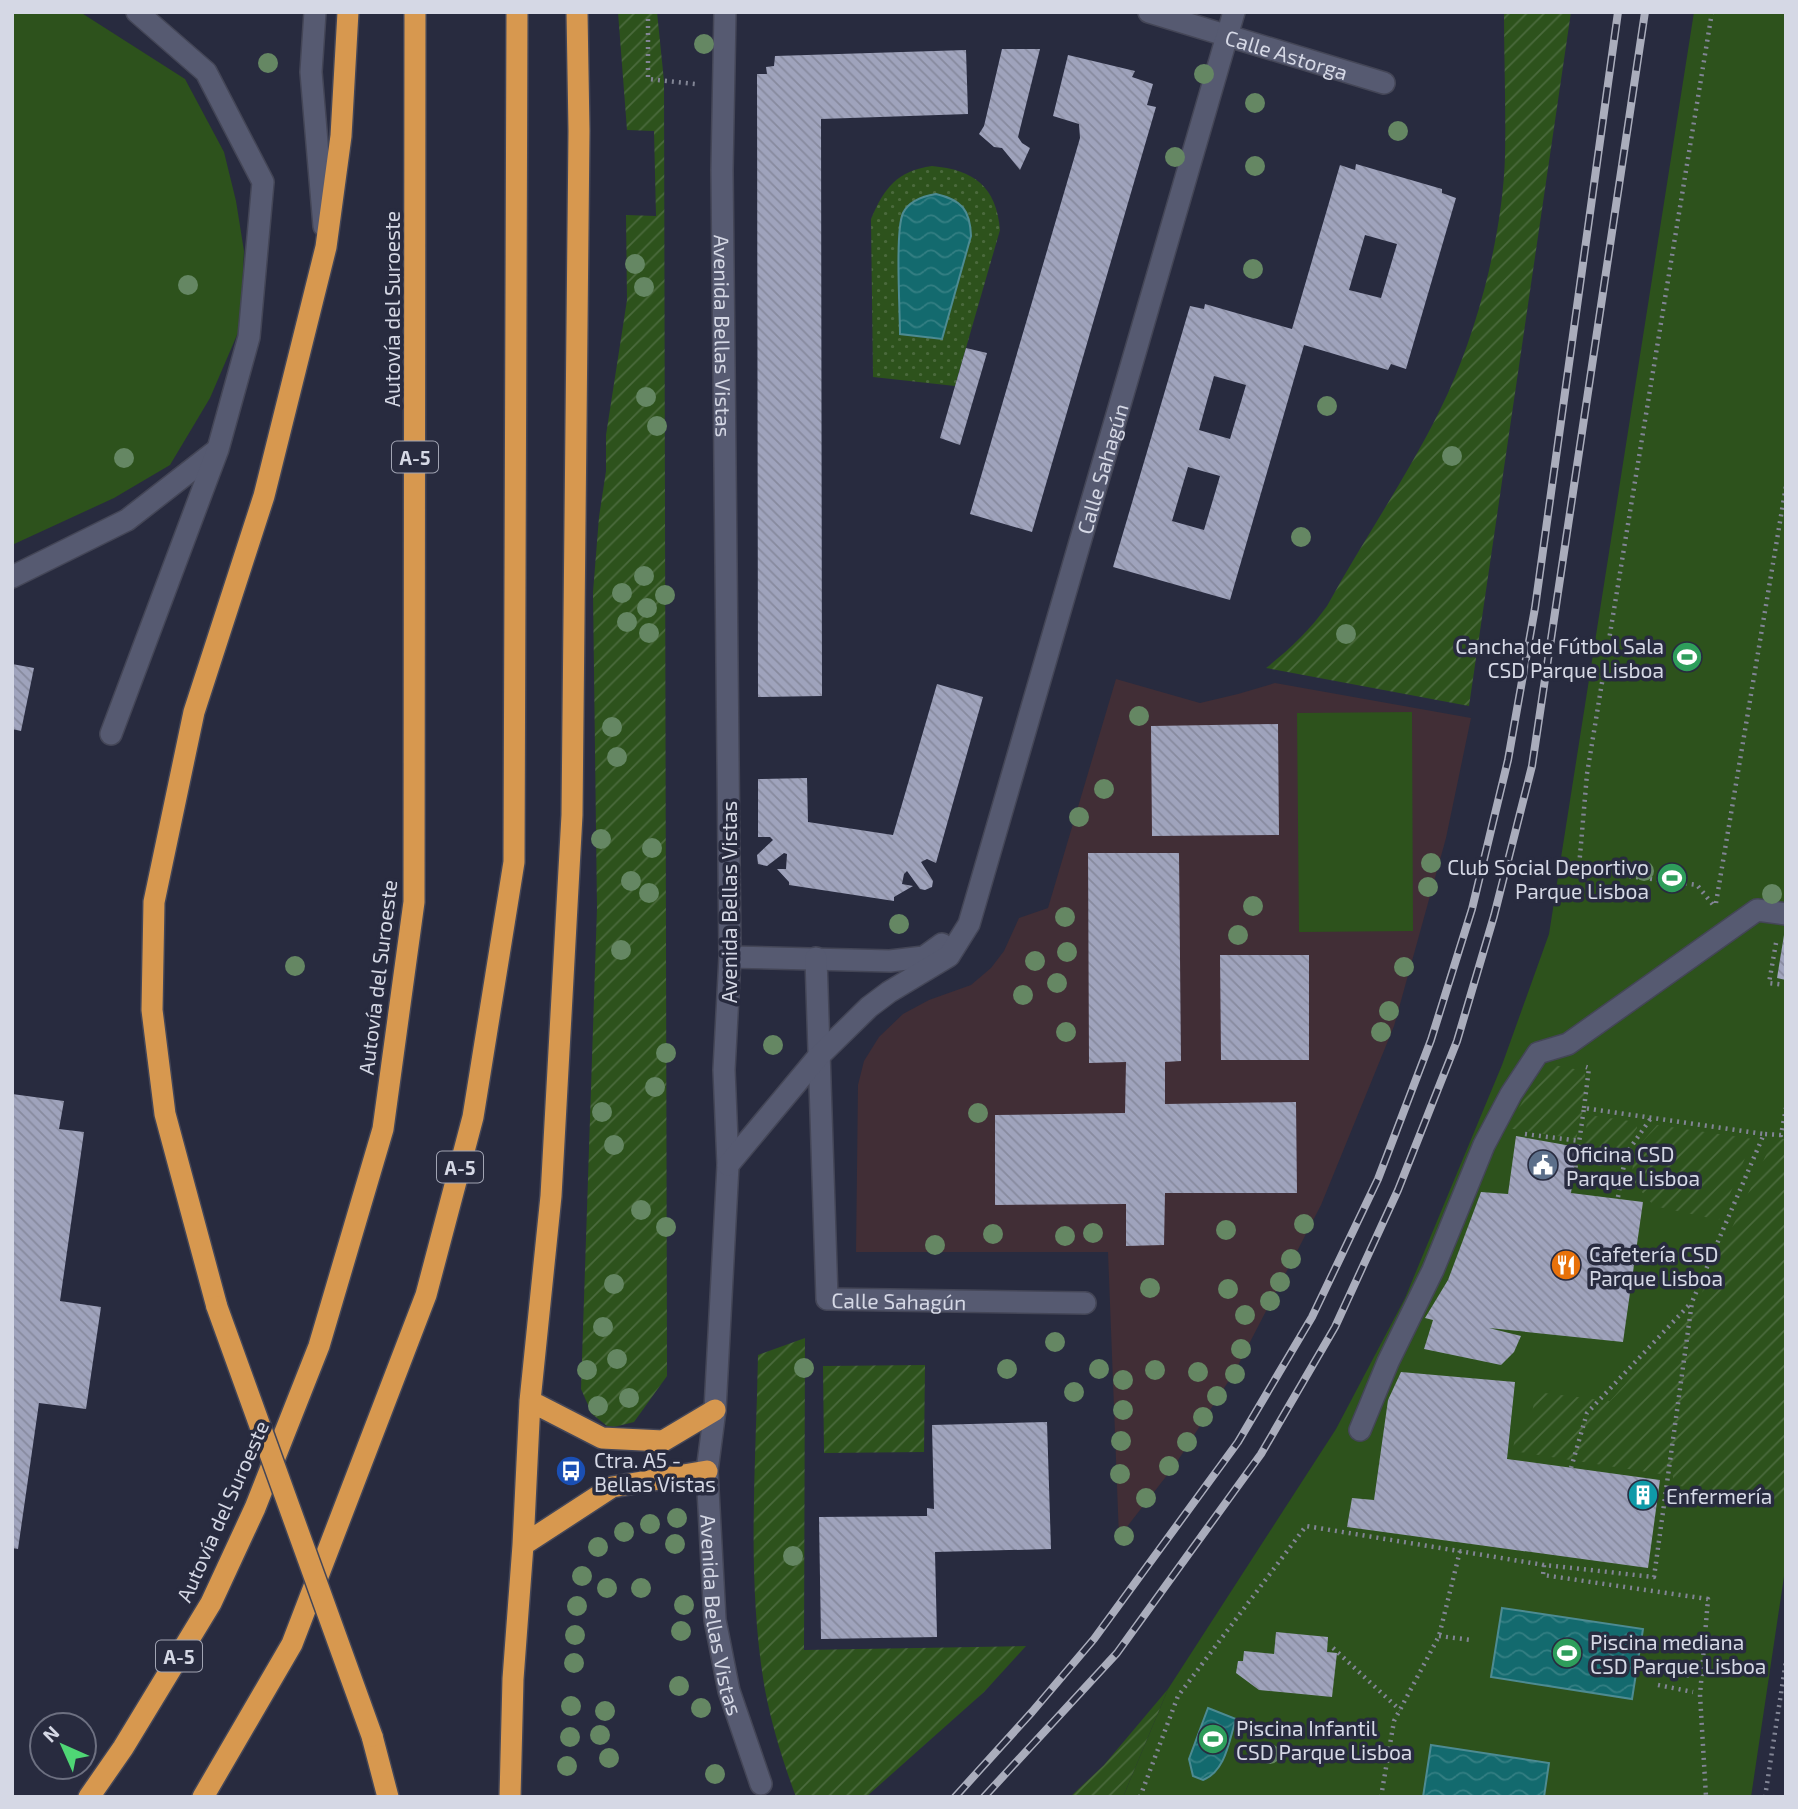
<svg xmlns="http://www.w3.org/2000/svg" width="1798" height="1809" viewBox="0 0 1798 1809" font-family="'Exo 2',sans-serif">
<style>
.education{fill:#412e36}
.grass{fill:url(#grass-dots)}
.park{fill:#2d521c}
.garden{fill:url(#garden-furrows)}
.water{fill:url(#water-waves);stroke:#4d8b92;stroke-width:2}
.building{fill:url(#building-back-hatch);fill-rule:evenodd}
.lines{fill:none;stroke-linecap:round;stroke-linejoin:round}
.minor-casing{stroke:#444657;stroke-width:24}
.highway-casing{stroke:#444657;stroke-width:24}
.path{stroke:#828595;stroke-width:4.5;stroke-dasharray:2 5;stroke-linecap:butt}
.minor{stroke:#565a71;stroke-width:21}
.highway{stroke:#d7984f;stroke-width:21}
.rail-casing{stroke:#aaadbc;stroke-width:8}
.rail{stroke:#282b3f;stroke-width:5;stroke-dasharray:16;stroke-linecap:butt}
.highway-bridge-casing{stroke:#444657;stroke-width:24;stroke-linecap:butt}
.highway-bridge{stroke:#d7984f;stroke-width:21}
.tree{fill:#658763}
.labels{text-anchor:middle;dominant-baseline:central;stroke-width:7;stroke-linejoin:round;paint-order:stroke}
.shield{fill:#282b3f;stroke:#a1a4b3;stroke-width:2}
.shield-label{font-size:19px;font-weight:bold;fill:#d5d8e5}
.street-label{font-size:21px;fill:#d5d8e5;stroke:#282b3f}
.poi-label{font-size:21px;fill:#d5d8e5;stroke:#282b3f;text-anchor:start}
</style>
<defs>
<pattern id="grass-dots" width="8" height="8" patternUnits="userSpaceOnUse" patternTransform="scale(1.75)"><rect width="8" height="8" fill="#2d521c"/><path d="M2 2h.1M6 6h.1" fill="none" stroke="#4b6a3d" stroke-width="1.8" stroke-linecap="round"/></pattern>
<pattern id="garden-furrows" width="10" height="10" patternUnits="userSpaceOnUse" patternTransform="scale(1.75)"><rect width="10" height="10" fill="#2d521c"/><path d="M-1 1l2-2M0 10L10 0M9 11l2-2" fill="none" stroke="#4b6a3d"/></pattern>
<pattern id="water-waves" width="16" height="10" patternUnits="userSpaceOnUse" patternTransform="scale(1.75)"><rect width="16" height="10" fill="#136a6e"/><path d="M0 5q4-4 8 0t8 0" fill="none" stroke="#347f83"/></pattern>
<pattern id="building-back-hatch" width="6" height="6" patternUnits="userSpaceOnUse" patternTransform="scale(1.75)"><rect width="6" height="6" fill="#9fa3bc"/><path d="M-1 5l2 2M0 0l6 6M5-1l2 2" fill="none" stroke="#878a9e"/></pattern>
</defs>
<rect width="100%" height="100%" fill="#282b3f"/>
<!-- education -->
<path class="education" d="M1116 679 1200 703 1238 694 1275 683 1471 718 1446 838 1394 1026 1321 1205 1235 1371 1175 1465 1119 1537 1108 1252H856L858 1085 864 1061 879 1037 903 1014 929 1000 971 985 991 968 1004 951 1019 918 1048 908Z"/>
<!-- grass -->
<path class="grass" d="M932 166C974 170 996 186 1000 230L955 386 873 377 871 219C884 188 897 171 932 166Z"/>
<!-- park -->
<path class="park" d="M12 12H80L185 79 224 152 236 201 244 251 240 328 210 398 170 465 114 498 12 545Z
M1694 12H1786V1563L1751 1797H1123L1168 1689 1336 1429 1405 1298 1502 1065 1549 934Z
M1412 712 1413 931 1299 932 1297 713Z"/>
<!-- garden -->
<path class="garden" d="M618 12H657L664 81 667 1376 634 1422 614 1427 607 1426 592 1414 581 1389 597 908 593 592 599 517 606 471V435L627 300 626 215 656 216 654 131 627 130Z
M1504 12H1571L1469 706 1266 668C1290 649 1309 631 1327 606 1366 535 1414 467 1448 393 1479 325 1503 231 1505 156 1506 108 1504 60 1504 12Z
M1553 1065 1585 1071V1102L1576 1139 1507 1128 1530 1089Z
M1588 1115 1637 1122V1128L1609 1167 1581 1164Z
M1657 1125 1753 1139 1719 1220 1654 1206 1635 1184 1632 1172 1635 1150Z
M1786 1139V1503L1673 1485V1476L1513 1451C1515 1434 1517 1423 1532 1413L1536 1392 1610 1401 1696 1305 1773 1140Z
M805 1338 804 1650 1026 1646 984 1692 866 1797H796C783 1762 772 1726 765 1690 746 1580 756 1466 758 1355Z
M925 1365 924 1452 824 1453 823 1366Z
M1168 1689 1123 1797H1070L1104 1765Z"/>
<!-- water -->
<path class="water" d="M936 194C962 200 970 210 971 236L942 339 900 334C900 310 895 231 903 213 909 201 924 196 936 194Z
M1502 1608 1643 1629 1632 1699 1491 1677Z
M1208 1708 1236 1719C1229 1740 1226 1771 1203 1780L1193 1776 1189 1759Z
M1431 1745 1549 1763 1544 1797H1423Z"/>
<!-- building -->
<path class="building" d="M1002 49H1040L1018 137 1022 143 1030 148 1020 170 1002 148 994 147 979 134 984 126Z
M966 50 968 114 821 119 822 696 758 697 757 74H767L766 67 774 66 775 56Z
M1068 55 1135 71 1132 77 1153 84 1147 105 1156 107 1032 532 970 514 1080 138 1079 124 1053 116Z
M1356 164 1442 189V193L1456 198 1406 369 1391 364 1388 370 1304 345 1230 600 1113 567 1190 306 1204 309 1205 304 1292 329 1340 165 1355 170ZM1365 235 1397 244 1381 298 1349 290ZM1214 376 1246 385 1230 439 1199 430ZM1188 467 1220 476 1204 530 1172 521Z
M966 348 987 353 960 445 940 438Z
M12 664 34 668 21 731 12 729Z
M937 684 983 697 936 863 927 859 921 862 933 881 932 887 925 890 920 889 907 871 904 874 902 884 913 886 894 897V901L789 885V882L777 869H786L787 854 784 853 767 866 758 864 757 855 773 840 770 837H758V779L807 778 808 822 893 835Z
M1278 724 1279 835 1152 836 1151 726Z
M1088 853H1179L1181 1061 1165 1062V1104L1296 1102 1297 1193H1165L1164 1245 1126 1246V1204L995 1205V1115L1125 1113 1126 1062 1089 1063Z
M1784 935H1786V980L1777 978Z
M1220 955H1309V1060H1221Z
M12 1094 64 1101 59 1129 84 1132 60 1301 101 1307 86 1409 39 1403 18 1549 12 1548Z
M1516 1136 1577 1147 1571 1193 1643 1202 1623 1342 1489 1328 1521 1336 1514 1352 1501 1365 1424 1349 1433 1320 1425 1318 1448 1280 1481 1192 1508 1194Z
M1401 1372 1515 1382 1507 1459 1660 1480 1648 1568 1347 1527 1352 1498 1374 1500 1388 1400Z
M1047 1422 1051 1549 935 1552 937 1637 821 1639 819 1517 927 1516V1508L934 1509 932 1425Z
M1276 1632 1328 1637 1327 1652 1337 1653 1332 1697 1259 1690 1236 1673 1238 1661H1243L1244 1651 1274 1654Z"/>
<g class="lines">
<!-- minor casing -->
<g class="minor-casing">
<g id="minor">
<path d="M315 12 311 72 324 226"/>
<path id="s1" d="M725 12 722 170 730 957 724 1070 728 1165 715 1410 707 1471 715 1620 729 1691 761 1784"/>
<path id="s2" d="M1149 12 1384 83"/>
<path d="M12 577 127 520 217 450"/>
<path d="M111 734 218 449 249 337 263 182 206 72 137 12"/>
<path d="M730 957 890 961 924 957 942 944"/>
<path id="s3" d="M816 958 827 1299 1085 1303"/>
<path id="s4" d="M728 1165 818 1057 869 1007 889 992 949 956 969 924 1234 12"/>
<path d="M1360 1430 1388 1362 1433 1270 1484 1145 1511 1094 1538 1053 1568 1044 1757 910 1786 914"/>
</g>
</g>
<!-- highway casing -->
<g class="highway-casing">
<path id="highway" d="M217 1307 165 1114 152 1010 154 902 194 712 264 496 326 247 341 136 348 12
M530 1401 602 1438 663 1441 715 1410
M523 1545 612 1487 707 1471
M372 1736 388 1797
M89 1797 123 1748 211 1603 255 1508 319 1346 383 1129 414 902 415 12
M203 1797 292 1644 426 1295 473 1117 514 862 517 12
M510 1797 513 1679 523 1545 530 1401 551 1196 572 815 579 131 577 12"/>
</g>
<!-- path -->
<path class="path" d="M648 12V79L695 84
M1712 12 1587 774 1579 867 1584 870 1697 885 1714 906
M1716 903 1786 486
M1776 943 1769 983 1786 985
M1584 1108 1589 1068 1586 1067
M1525 1134 1580 1141
M1619 1183 1574 1178 1584 1108 1764 1134
M1618 1197 1626 1154 1651 1118
M1571 1468 1587 1413 1691 1303
M1544 1565 1543 1575 1708 1599 1700 1695 1706 1797
M1439 1636 1471 1640
M1333 1648 1400 1710
M1659 1672 1693 1676
M1658 1685 1693 1692
M1140 1797 1178 1696 1306 1526 1544 1565 1654 1577 1692 1302 1764 1134 1781 1135 1786 1108
M1381 1797 1394 1721 1439 1636 1460 1551
M1765 1797 1786 1661"/>
<!-- minor -->
<use href="#minor" class="minor"/>
<!-- highway -->
<use href="#highway" class="highway"/>
<!-- rail casing -->
<g class="rail-casing">
<path id="rail" d="M955 1797 1032 1712 1094 1639 1238 1442 1312 1317 1378 1179 1431 1040 1472 909 1508 760 1535 608 1618 12
M984 1797 1117 1653 1261 1454 1335 1327 1398 1190 1457 1041 1494 916 1532 766 1645 12"/>
</g>
<!-- rail -->
<use href="#rail" class="rail"/>
<!-- highway-bridge casing -->
<g class="highway-bridge-casing">
<path id="highway-bridge" d="M217 1307 372 1736"/>
</g>
<!-- highway-bridge -->
<use href="#highway-bridge" class="highway-bridge"/>
</g>
<!-- trees -->
<g class="tree">
<circle cx="704" cy="44" r="10"/>
<circle cx="268" cy="63" r="10"/>
<circle cx="1204" cy="74" r="10"/>
<circle cx="1255" cy="103" r="10"/>
<circle cx="1398" cy="131" r="10"/>
<circle cx="1175" cy="157" r="10"/>
<circle cx="1255" cy="166" r="10"/>
<circle cx="635" cy="264" r="10"/>
<circle cx="1253" cy="269" r="10"/>
<circle cx="188" cy="285" r="10"/>
<circle cx="644" cy="287" r="10"/>
<circle cx="646" cy="397" r="10"/>
<circle cx="1327" cy="406" r="10"/>
<circle cx="657" cy="426" r="10"/>
<circle cx="1452" cy="456" r="10"/>
<circle cx="124" cy="458" r="10"/>
<circle cx="1301" cy="537" r="10"/>
<circle cx="644" cy="576" r="10"/>
<circle cx="622" cy="593" r="10"/>
<circle cx="665" cy="595" r="10"/>
<circle cx="647" cy="608" r="10"/>
<circle cx="627" cy="622" r="10"/>
<circle cx="649" cy="633" r="10"/>
<circle cx="1346" cy="634" r="10"/>
<circle cx="1139" cy="716" r="10"/>
<circle cx="612" cy="727" r="10"/>
<circle cx="617" cy="757" r="10"/>
<circle cx="1104" cy="789" r="10"/>
<circle cx="1079" cy="817" r="10"/>
<circle cx="601" cy="839" r="10"/>
<circle cx="652" cy="848" r="10"/>
<circle cx="1431" cy="863" r="10"/>
<circle cx="1644" cy="871" r="10"/>
<circle cx="631" cy="881" r="10"/>
<circle cx="1428" cy="887" r="10"/>
<circle cx="649" cy="893" r="10"/>
<circle cx="1772" cy="894" r="10"/>
<circle cx="1253" cy="906" r="10"/>
<circle cx="1065" cy="917" r="10"/>
<circle cx="899" cy="924" r="10"/>
<circle cx="1238" cy="935" r="10"/>
<circle cx="621" cy="950" r="10"/>
<circle cx="1067" cy="952" r="10"/>
<circle cx="1035" cy="961" r="10"/>
<circle cx="295" cy="966" r="10"/>
<circle cx="1404" cy="967" r="10"/>
<circle cx="1057" cy="983" r="10"/>
<circle cx="1023" cy="995" r="10"/>
<circle cx="1389" cy="1011" r="10"/>
<circle cx="1066" cy="1032" r="10"/>
<circle cx="1381" cy="1032" r="10"/>
<circle cx="773" cy="1045" r="10"/>
<circle cx="666" cy="1053" r="10"/>
<circle cx="655" cy="1087" r="10"/>
<circle cx="602" cy="1112" r="10"/>
<circle cx="978" cy="1113" r="10"/>
<circle cx="614" cy="1145" r="10"/>
<circle cx="641" cy="1210" r="10"/>
<circle cx="1304" cy="1224" r="10"/>
<circle cx="666" cy="1227" r="10"/>
<circle cx="1226" cy="1230" r="10"/>
<circle cx="1093" cy="1233" r="10"/>
<circle cx="993" cy="1234" r="10"/>
<circle cx="1065" cy="1236" r="10"/>
<circle cx="935" cy="1245" r="10"/>
<circle cx="1291" cy="1259" r="10"/>
<circle cx="1280" cy="1282" r="10"/>
<circle cx="614" cy="1284" r="10"/>
<circle cx="1150" cy="1288" r="10"/>
<circle cx="1228" cy="1289" r="10"/>
<circle cx="1270" cy="1301" r="10"/>
<circle cx="1245" cy="1315" r="10"/>
<circle cx="603" cy="1327" r="10"/>
<circle cx="1055" cy="1342" r="10"/>
<circle cx="1241" cy="1349" r="10"/>
<circle cx="617" cy="1359" r="10"/>
<circle cx="804" cy="1368" r="10"/>
<circle cx="1007" cy="1369" r="10"/>
<circle cx="1099" cy="1369" r="10"/>
<circle cx="587" cy="1370" r="10"/>
<circle cx="1155" cy="1370" r="10"/>
<circle cx="1198" cy="1372" r="10"/>
<circle cx="1235" cy="1374" r="10"/>
<circle cx="1123" cy="1380" r="10"/>
<circle cx="1074" cy="1392" r="10"/>
<circle cx="1217" cy="1396" r="10"/>
<circle cx="629" cy="1398" r="10"/>
<circle cx="598" cy="1406" r="10"/>
<circle cx="1123" cy="1410" r="10"/>
<circle cx="1203" cy="1417" r="10"/>
<circle cx="1121" cy="1441" r="10"/>
<circle cx="1187" cy="1442" r="10"/>
<circle cx="1169" cy="1466" r="10"/>
<circle cx="1120" cy="1474" r="10"/>
<circle cx="1146" cy="1498" r="10"/>
<circle cx="677" cy="1518" r="10"/>
<circle cx="650" cy="1524" r="10"/>
<circle cx="624" cy="1532" r="10"/>
<circle cx="1124" cy="1536" r="10"/>
<circle cx="675" cy="1544" r="10"/>
<circle cx="598" cy="1547" r="10"/>
<circle cx="793" cy="1556" r="10"/>
<circle cx="582" cy="1576" r="10"/>
<circle cx="607" cy="1588" r="10"/>
<circle cx="641" cy="1588" r="10"/>
<circle cx="684" cy="1605" r="10"/>
<circle cx="577" cy="1606" r="10"/>
<circle cx="681" cy="1631" r="10"/>
<circle cx="575" cy="1635" r="10"/>
<circle cx="574" cy="1663" r="10"/>
<circle cx="679" cy="1686" r="10"/>
<circle cx="571" cy="1706" r="10"/>
<circle cx="701" cy="1708" r="10"/>
<circle cx="605" cy="1711" r="10"/>
<circle cx="600" cy="1735" r="10"/>
<circle cx="570" cy="1737" r="10"/>
<circle cx="1270" cy="1754" r="10"/>
<circle cx="609" cy="1758" r="10"/>
<circle cx="567" cy="1766" r="10"/>
<circle cx="715" cy="1774" r="10"/>
</g>
<!-- icons -->
<defs>
<g id="stadium-disc" transform="scale(1.575)"><circle r="9.5" fill="#2e9e5b" stroke="#282b3f"/><path d="M0-5a6.5 5 0 1 0 0 10a6.5 5 0 1 0 0-10ZM-3.5-1.8h7v3.6h-7Z" fill="#fff"/></g>
<g id="civic-disc" transform="scale(1.575)"><circle r="9.5" fill="#5c6f8a" stroke="#282b3f"/><path d="M-.6-6.5H3V-4.5H.6V-3L4-1V1h2V6H-6V1h2V-1L-.6-3ZM-1.2 2.5V6h2.4V2.5Z" fill="#fff"/></g>
<g id="restaurant-disc" transform="scale(1.575)"><circle r="9.5" fill="#e8710a" stroke="#282b3f"/><path d="M-5-6h1v4h1v-4h1v4h1v-4h1v5L-1.5 .5V6h-2V.5L-5-1ZM5-6V6H3V1.5H1.5Q1.5-4 5-6Z" fill="#fff"/></g>
<g id="bus-disc" transform="scale(1.575)"><circle r="9.5" fill="#1a4fb4" stroke="#282b3f"/><path d="M-5-6H5V4H4V6H2V4H-2V6H-4V4H-5ZM-3.5-4V0h7V-4ZM-3.5 1.2v1.5H-2V1.2ZM2 1.2v1.5H3.5V1.2Z" fill="#fff"/></g>
<g id="building-disc" transform="scale(1.575)"><circle r="9.5" fill="#0f9aa8" stroke="#282b3f"/><path d="M-4-6H4V6H1V3H-1V6H-4ZM-2.5-4.3h1.7v1.8h-1.7ZM.8-4.3h1.7v1.8H.8ZM-2.5-1h1.7V.8h-1.7ZM.8-1h1.7V.8H.8Z" fill="#fff"/></g>
</defs>
<g fill-rule="evenodd">
<use href="#stadium-disc" x="1687" y="657"/>
<use href="#stadium-disc" x="1672" y="878"/>
<use href="#civic-disc" x="1543" y="1165"/>
<use href="#restaurant-disc" x="1566" y="1265"/>
<use href="#bus-disc" x="571" y="1471"/>
<use href="#building-disc" x="1643" y="1495"/>
<use href="#stadium-disc" x="1567" y="1653"/>
<use href="#stadium-disc" x="1213" y="1739"/>
</g>
<g class="labels">
<!-- shield labels -->
<g class="shield">
<rect x="392" y="441.5" width="46" height="31" rx="5"/>
<rect x="437" y="1151.5" width="46" height="31" rx="5"/>
<rect x="156" y="1640.5" width="46" height="31" rx="5"/>
</g>
<g class="shield-label">
<text x="415" y="457">A-5</text>
<text x="460" y="1167">A-5</text>
<text x="179" y="1656">A-5</text>
</g>
<!-- street labels -->
<g class="street-label">
<text stroke="none"><textPath href="#s2" startOffset="144">Calle Astorga</textPath></text>
<text transform="translate(391 309) rotate(-90)">Autovía del Suroeste</text>
<text stroke="none"><textPath href="#s1" startOffset="324">Avenida Bellas Vistas</textPath></text>
<text stroke="none"><textPath href="#s4" startOffset="819">Calle Sahagún</textPath></text>
<text transform="translate(728 902) rotate(-90)">Avenida Bellas Vistas</text>
<text transform="translate(377 977) rotate(-83)">Autovía del Suroeste</text>
<text stroke="none"><textPath href="#s3" startOffset="413">Calle Sahagún</textPath></text>
<text transform="translate(222 1511) rotate(-66)">Autovía del Suroeste</text>
<text stroke="none"><textPath href="#s1" startOffset="1605">Avenida Bellas Vistas</textPath></text>
</g>
<!-- poi labels -->
<g class="poi-label">
<text x="1664" y="645" text-anchor="end">Cancha de Fútbol Sala<tspan x="1664" dy="24">CSD Parque Lisboa</tspan></text>
<text x="1649" y="866" text-anchor="end">Club Social Deportivo<tspan x="1649" dy="24">Parque Lisboa</tspan></text>
<text x="1566" y="1153">Oficina CSD<tspan x="1566" dy="24">Parque Lisboa</tspan></text>
<text x="1589" y="1253">Cafetería CSD<tspan x="1589" dy="24">Parque Lisboa</tspan></text>
<text x="594" y="1459">Ctra. A5 -<tspan x="594" dy="24">Bellas Vistas</tspan></text>
<text x="1666" y="1495">Enfermería</text>
<text x="1590" y="1641">Piscina mediana<tspan x="1590" dy="24">CSD Parque Lisboa</tspan></text>
<text x="1236" y="1727">Piscina Infantil<tspan x="1236" dy="24">CSD Parque Lisboa</tspan></text>
</g>
</g>
<!-- border -->
<rect width="1798" height="1809" fill="none" stroke="#d5d8e5" stroke-width="28"/>
<!-- north arrow -->
<g transform="translate(63 1746) rotate(315)"><circle r="33" fill="#282b3f" stroke="#6d7081" stroke-width="2"/>
<path d="M0-5L12 26L0 18L-12 26Z" fill="#4fd675"/>
<text y="-10" font-size="19" font-weight="bold" text-anchor="middle" fill="#d5d8e5">N</text>
</g>
</svg>
